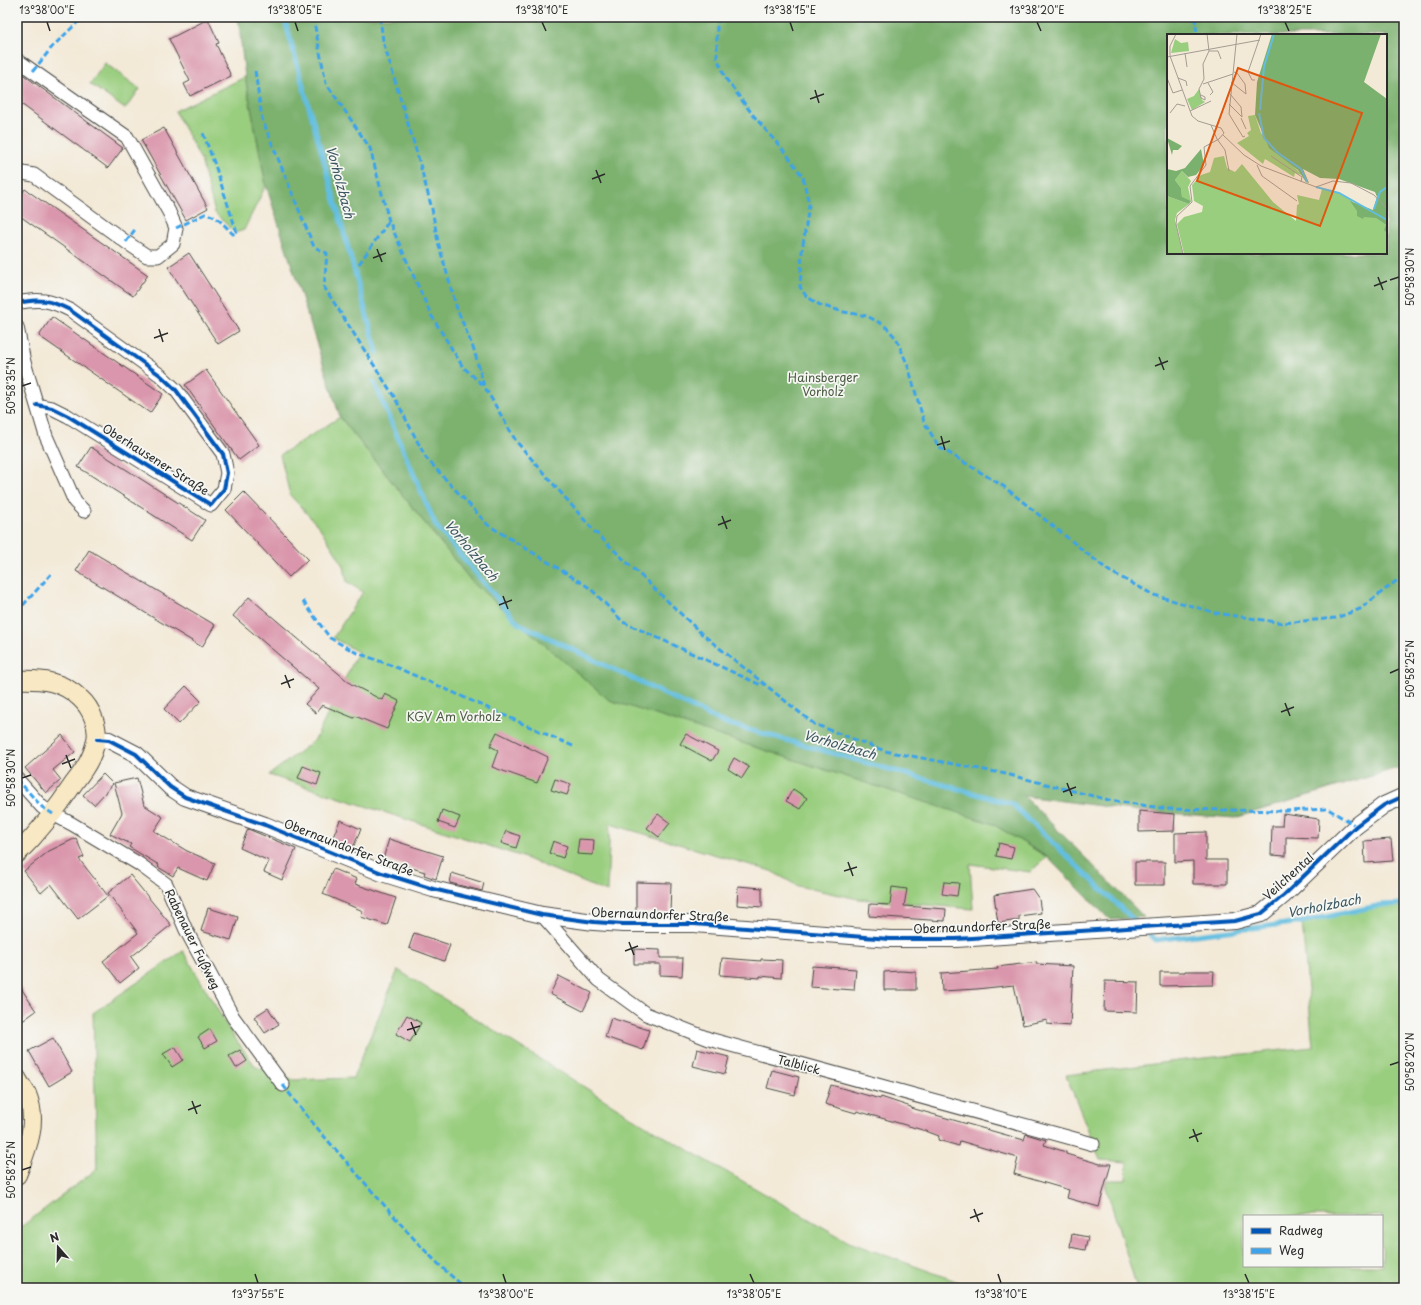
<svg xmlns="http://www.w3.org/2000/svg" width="1421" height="1305" viewBox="0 0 1421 1305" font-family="'Playpen Sans',sans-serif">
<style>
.green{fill:#9ace7f;stroke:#627c55;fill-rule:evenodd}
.forest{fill:#7bb16e;stroke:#536e4c;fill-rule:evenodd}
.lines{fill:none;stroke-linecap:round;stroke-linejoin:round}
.stream{stroke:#62bee0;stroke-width:5}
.building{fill:#da96ac}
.minor-casing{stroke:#494845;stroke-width:15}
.tertiary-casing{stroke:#494845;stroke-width:18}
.secondary-casing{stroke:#494845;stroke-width:20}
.minor{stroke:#fff;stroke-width:13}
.tertiary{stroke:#fff;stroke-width:16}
.secondary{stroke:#f8e8c3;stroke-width:18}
.quiet{stroke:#3ea3eb;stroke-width:3;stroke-dasharray:6 3;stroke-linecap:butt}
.cycleway-casing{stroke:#f6f6f2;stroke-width:6}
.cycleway{stroke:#0057b8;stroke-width:4}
.ticks{fill:none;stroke:#2b2b2b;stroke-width:1.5}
.labels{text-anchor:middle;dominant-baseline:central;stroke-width:3.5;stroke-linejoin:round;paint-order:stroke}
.park-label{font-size:12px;fill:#4c5c44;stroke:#f6f6f2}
.street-label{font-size:12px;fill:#2b2b2b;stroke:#f6f6f2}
.water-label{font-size:13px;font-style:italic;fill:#3c5761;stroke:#f6f6f2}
.inset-river{fill:none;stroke:#62bee0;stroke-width:2}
.inset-road{fill:none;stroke:#a39d92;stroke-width:1}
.view{fill:#df570e;fill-opacity:0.15;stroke:#df570e;stroke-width:2}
.inset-edge{fill:none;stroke:#2b2b2b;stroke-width:2}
.neatline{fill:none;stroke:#2b2b2b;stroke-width:1.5}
.ticks-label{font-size:10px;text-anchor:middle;fill:#2b2b2b}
</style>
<rect width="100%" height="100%" fill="#f6f6f2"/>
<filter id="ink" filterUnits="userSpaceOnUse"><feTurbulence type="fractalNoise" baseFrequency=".025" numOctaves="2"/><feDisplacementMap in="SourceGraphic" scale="8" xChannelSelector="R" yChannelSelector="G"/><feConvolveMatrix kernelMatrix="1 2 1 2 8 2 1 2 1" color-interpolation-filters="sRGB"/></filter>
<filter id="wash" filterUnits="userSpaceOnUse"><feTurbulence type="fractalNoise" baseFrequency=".012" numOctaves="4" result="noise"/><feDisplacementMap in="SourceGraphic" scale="16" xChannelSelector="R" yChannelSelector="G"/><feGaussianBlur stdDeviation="0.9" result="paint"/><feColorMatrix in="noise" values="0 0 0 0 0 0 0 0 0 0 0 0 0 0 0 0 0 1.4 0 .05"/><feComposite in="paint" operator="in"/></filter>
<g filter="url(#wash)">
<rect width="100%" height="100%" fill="#f3e9d7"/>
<!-- green -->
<path class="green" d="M105 63 140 89 125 109 90 84Z
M245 77 266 185 244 230 235 233 215 213 201 160 175 111Z
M340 417 473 583 993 824 1047 857 1030 872 970 864 973 909 858 899 798 886 771 871 610 824 607 892 520 856 269 775 315 740 358 652 333 638 363 592 347 582 344 566 320 528 290 495 280 455Z
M1382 905 1404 906V1288H1137L1106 1187V1180H1126L1127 1162 1100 1160 1066 1075 1185 1060 1313 1047 1302 922ZM1244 1216H1382V1266H1244Z
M183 951 232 1034 256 1067 294 1080 353 1078 398 970 648 1127 849 1242 975 1288H17V1230L97 1169 93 1013Z"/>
<!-- forest -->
<path class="forest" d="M238 17H1404V766L1235 818 1139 811 1024 796 1144 917 1110 920 1047 857 993 824 609 700 473 583 340 417 266 185 245 77ZM1168 35H1386V253H1168Z"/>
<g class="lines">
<!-- stream -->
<path class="stream" d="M284 17 377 352
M374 382 436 526 518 623 722 722 1012 804 1138 924
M1146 930 1156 940 1302 922 1382 905 1404 904"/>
</g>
<g id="blocks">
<!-- building -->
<path class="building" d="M208 19 219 43 216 44 231 76 190 96 184 84 190 81 169 39Z
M17 70 123 148 108 168 17 101Z
M164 128 208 208 186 220 141 140Z
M25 189 148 275 133 296 17 214V200Z
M189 253 239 331 218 344 168 267Z
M52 317 163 394 150 413 39 336Z
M206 370 259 445 239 460 185 385Z
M91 447 205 520 192 540 78 467Z
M244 492 308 559 289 577 226 510Z
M89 550 215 625 202 647 76 571Z
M249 597 351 684 382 700 385 694 399 701 387 729 355 716 354 718 322 705 316 713 305 704 319 689 233 616Z
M186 686 201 701 179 724 164 709Z
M497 732 548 757 537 783 492 767 498 750 490 746Z
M686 734 718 751 712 761 680 744Z
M62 735 75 752 53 770 61 780 46 793 25 768Z
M734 758 749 767 742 778 728 769Z
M303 766 321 773 317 785 298 778Z
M103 774 113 784 94 805 83 795Z
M137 778 144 805 163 817 154 831 187 851 215 863 207 881 178 868 173 876 158 867 159 865 129 847 131 844 110 834 122 813 114 783Z
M555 779 571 784 567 795 551 790Z
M793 789 807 798 800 809 786 801Z
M442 810 460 817 455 828 438 822Z
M1139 811 1175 814 1174 831 1139 832Z
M658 814 670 823 659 837 647 828Z
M1283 814 1319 819 1318 838 1286 837V856L1271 855 1272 826H1282Z
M340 820 361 829 352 850 331 842Z
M248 829 296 849 282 880 264 872 269 861 240 848Z
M506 831 520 836 516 848 501 843Z
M1206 832V860H1227V884H1193V861L1175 862V833Z
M76 838 84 857 79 859 108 896 78 919 51 884 41 893 24 871 49 851Z
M389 839 443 856 436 879 424 875 425 872 383 859Z
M579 839 594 840 593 855 577 854Z
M1391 839 1393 861 1365 863 1364 841Z
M553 841 567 846 563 858 549 853Z
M999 843 1014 847 1011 859 996 856Z
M1135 862H1165V885H1135Z
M333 869 357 879 355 884 396 898 387 925 361 917 363 911 323 894Z
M452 873 484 883 482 891 450 883Z
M130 875 171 925 131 957 139 968 120 983 103 961 138 933 108 893Z
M636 882 671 883 670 913 636 912Z
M944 882 959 883 957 896 942 894Z
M738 886 762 888V907L737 905Z
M892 887 907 889 904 906 946 909 945 921 869 916 870 904 890 905Z
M1032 889 1039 899 1041 913 1019 916V920L998 923 994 895Z
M208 908 238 917 231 940 201 931Z
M414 933 450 945 444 961 409 948Z
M634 949 660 950V958H683L682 976 660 975V964H634Z
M722 958 761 961V959L782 960 781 978 760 976V978L720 975Z
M1037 962 1036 964 1073 966 1070 1026 1047 1024V1020L1023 1025 1014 985 977 989 942 991 941 973 998 969 997 967Z
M812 966 856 969 854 990 810 987Z
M900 971 916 972V990H884V972Z
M1185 971H1214L1213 985 1160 986V972H1185Z
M559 976 592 993 583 1011 550 994Z
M1105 981 1138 982 1137 1012 1104 1011Z
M17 982 36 1011 17 1025Z
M268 1008 279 1024 265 1033 254 1017Z
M407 1015 421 1023 410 1042 396 1034Z
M611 1018 649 1030 643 1050 605 1037Z
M210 1029 217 1041 205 1048 198 1037Z
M53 1038 72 1072 49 1086 29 1051Z
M175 1047 183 1060 172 1067 163 1054Z
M697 1049 729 1057 725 1074 693 1066Z
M240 1050 247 1061 236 1068 229 1056Z
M772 1070 799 1077 795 1095 767 1088Z
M831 1085 880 1099 881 1097 911 1107V1108L1024 1140 1026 1134 1046 1140 1044 1145 1066 1152V1154L1100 1164H1111L1099 1207 1067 1198 1069 1190 1014 1174 1018 1158 960 1141 959 1146 938 1140 939 1136 926 1131 857 1111 856 1113 825 1104Z
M1072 1234 1088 1237 1085 1250 1070 1247Z"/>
</g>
</g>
<g filter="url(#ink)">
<use href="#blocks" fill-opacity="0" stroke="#494845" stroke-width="1"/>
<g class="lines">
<!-- minor casing -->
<g class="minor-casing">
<path id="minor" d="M17 60 127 137 169 212 176 228 173 244 158 256H147L126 242 34 175 17 172
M17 303C39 298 50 300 70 310L160 375 176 390 223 454 227 473 224 489 211 505 68 416 52 408 37 405
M17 327 24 362 46 436 75 502 84 511
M17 779 42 807 53 814 72 824 139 864 166 884 186 930 233 1017 283 1085
M542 915 599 980 646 1014 709 1039 1093 1144"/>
</g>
<!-- tertiary casing -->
<g class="tertiary-casing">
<path id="tertiary" d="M97 739 109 740 136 754 170 787 185 797 265 825 382 873 433 889 542 915 594 922 623 924H694L890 939H956L1235 921 1261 914 1284 895 1356 826 1384 805 1404 796"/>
</g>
<!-- secondary casing -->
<g class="secondary-casing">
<path id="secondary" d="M17 680C42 679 63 681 81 699 91 708 99 727 96 740 93 757 84 770 74 783 57 809 39 832 17 854
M17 1078C20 1084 24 1089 27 1094 39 1123 27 1149 17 1175"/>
</g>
<!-- minor -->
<use href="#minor" class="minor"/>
<!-- tertiary -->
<use href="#tertiary" class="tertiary"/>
<!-- secondary -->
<use href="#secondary" class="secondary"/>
<!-- quiet -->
<path class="quiet" d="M313 17 326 83 370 148 389 221 431 315 463 367 484 386
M380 17 383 41 418 157 432 209 438 242 457 309 474 350 484 386 516 441 594 531 702 634 814 724 885 751 1006 774 1109 800 1168 809 1286 811 1328 809 1356 826
M719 17 717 25V58L726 79 753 115 788 156 803 177 809 205 802 251 800 287 806 296 820 305 844 312 867 316 884 325 896 338 908 366 924 422 939 447 1003 486 1109 571 1154 595 1216 613 1283 623 1336 618 1360 609 1404 575
M1195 17 1197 35
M33 71 53 46 83 17
M255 71 262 119 314 247 327 253 324 287 395 398 426 458 488 525 590 588 623 622 761 685
M176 228 205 214C217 215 225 226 233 234L237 233 215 165 203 133
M126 242 136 228
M359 264 389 221
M303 601 330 638 355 652 393 666 432 683 575 747
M17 612 52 573
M17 779 42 807 53 814
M283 1085C310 1122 341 1155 371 1190 401 1224 430 1260 466 1288"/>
<!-- cycleway casing -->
<g class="cycleway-casing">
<path id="cycleway" d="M17 303C39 298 50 300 70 310L160 375 176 390 223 454 227 473 224 489 211 505 68 416 52 408 37 405
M97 739 109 740 136 754 170 787 185 797 265 825 382 873 433 889 542 915 594 922 623 924H694L890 939H956L1235 921 1261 914 1284 895 1356 826 1384 805 1404 796"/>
</g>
<!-- cycleway -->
<use href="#cycleway" class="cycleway"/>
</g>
</g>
<!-- ticks -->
<path class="ticks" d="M47 22 50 31M295 22 298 31M542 22 546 31M790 22 793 31M1037 22 1041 31M1285 22 1289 31M815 90 819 103M810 99 824 94M596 170 601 183M592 179 605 174M377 249 382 262M373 258 386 253M1378 277 1383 290M1390 280 1399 277M1374 286 1387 281M159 329 163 342M154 338 168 333M1159 357 1164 370M1155 366 1168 361M22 386 31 383M941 436 945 450M937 445 950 441M722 516 727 529M718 525 731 520M503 596 508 609M499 605 512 600M1390 673 1399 669M285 675 290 688M281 684 294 679M1285 703 1290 716M1281 712 1294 707M66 755 71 768M62 764 75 759M22 778 31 775M1067 783 1072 796M1063 792 1076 787M848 862 853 876M844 871 857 867M629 942 634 955M625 951 638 946M411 1022 416 1035M407 1030 420 1026M1390 1065 1399 1062M192 1101 197 1114M188 1110 201 1105M1193 1129 1198 1142M1189 1138 1202 1133M22 1170 31 1167M974 1209 979 1222M970 1218 983 1213M255 1274 258 1283M503 1274 506 1283M750 1274 754 1283M998 1274 1001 1283M1245 1274 1249 1283"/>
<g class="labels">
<!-- park labels -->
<g class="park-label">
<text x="823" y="377">Hainsberger<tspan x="823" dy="14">Vorholz</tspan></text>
<text x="454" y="716">KGV Am Vorholz</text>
</g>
<!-- street labels -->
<g class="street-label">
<text transform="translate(156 459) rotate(32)">Oberhausener Straße</text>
<text transform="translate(349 847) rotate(21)">Obernaundorfer Straße</text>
<text transform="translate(1288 876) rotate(-42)">Veilchental</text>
<text transform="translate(660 914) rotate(2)">Obernaundorfer Straße</text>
<text transform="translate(982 926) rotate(-2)">Obernaundorfer Straße</text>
<text transform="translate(193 939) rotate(64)">Rabenauer Fußweg</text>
<text transform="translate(799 1064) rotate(15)">Talblick</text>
</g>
<!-- water labels -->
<g class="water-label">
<text transform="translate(341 182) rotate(75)">Vorholzbach</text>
<text transform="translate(472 550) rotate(50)">Vorholzbach</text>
<text transform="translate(840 744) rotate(16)">Vorholzbach</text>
<text transform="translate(1324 905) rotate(-11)">Vorholzbach</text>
</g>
</g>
<!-- overview -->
<g transform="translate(1167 34)">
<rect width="220" height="220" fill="#f3e9d7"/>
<path d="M8 5 14 9 21 8 22 17 4 19ZM32 55 35 66 38 68 25 76 20 65 27 62ZM88 81 94 99 135 141 128 139 127 143 98 125 96 130 70 109 82 102 80 99 84 96 81 82ZM57 122 60 134 68 138 75 130 106 168 129 187 130 171 132 170 130 161 152 166 155 155 172 159 184 166 197 183H208L219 191 220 220H17L10 190 17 183 35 178 36 172 27 167 25 151 34 141 43 138 47 124ZM15 137 24 147 21 153 24 167 15 164 14 154 8 146ZM0 162 22 170 10 179 8 186 16 220H0Z" fill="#9ace7f"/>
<path d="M105 0H214L197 48 220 65V199L217 196 219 191 209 184 197 183 196 185 190 182V177L183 167 206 176 210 163 208 158 172 145 153 144 136 135 142 149 139 148 131 136 102 114 88 81 90 48ZM0 104 15 112 11 116H6L5 121ZM34 115 37 131 29 141 21 143 15 137 8 146 14 154 15 163 24 167 22 170 0 162V135L9 137 18 134Z" fill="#7bb16e"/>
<path class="inset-river" d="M93 76 97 33 107 0M92 79 97 104 111 119 134 135 140 148M149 153 172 159 220 186M207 175 213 158 220 153"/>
<path class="inset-road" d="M9 0 3 12V22L25 82 31 87 54 94 57 99 52 105 37 113 39 131 23 152 25 168 10 182 9 190 16 220M70 0 62 80 76 103 78 102M42 17H51L54 25M18 19 20 33M0 23 93 6M0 44 6 59 15 56M11 44 19 47 20 52M88 46H85L81 38 94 0M64 48 79 60 78 50 70 39 67 38M41 49 46 58 43 61M36 50 66 40M34 61 38 63V66L34 64 32 55 37 45 36 30 42 17 40 0M62 70 75 83 74 73 63 60M23 77 44 67M3 79 10 70 18 72M74 84 79 95M44 91 50 105 58 116 62 137M56 101 77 121 94 132 149 153 166 147 184 149 207 161 220 175M104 122 135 143 134 148M90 131 95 142 130 167"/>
<path class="view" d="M71 34 195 79 153 192 30 147Z"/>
<rect width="220" height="220" class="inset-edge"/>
</g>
<!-- margin -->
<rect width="1421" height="1305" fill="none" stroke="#f6f6f2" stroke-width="44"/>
<!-- legend -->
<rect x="1243" y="1215" width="140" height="52" fill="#f6f6f2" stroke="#a5a5a2"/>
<rect x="1251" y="1228" width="20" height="6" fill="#0057b8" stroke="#a5a5a2"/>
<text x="1279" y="1235" font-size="12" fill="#2b2b2b">Radweg</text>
<rect x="1251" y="1248" width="20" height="6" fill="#3ea3eb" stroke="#a5a5a2"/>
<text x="1279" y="1255" font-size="12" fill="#2b2b2b">Weg</text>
<!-- north arrow -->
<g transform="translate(58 1247) rotate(340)" stroke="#f6f6f2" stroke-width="3" paint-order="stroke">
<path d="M0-3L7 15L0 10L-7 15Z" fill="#2b2b2b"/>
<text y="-6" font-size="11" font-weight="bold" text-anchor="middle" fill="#2b2b2b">N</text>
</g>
<rect x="22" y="22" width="1377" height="1261" class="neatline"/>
<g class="ticks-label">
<text x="47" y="14">13°38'00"E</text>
<text x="295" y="14">13°38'05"E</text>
<text x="542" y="14">13°38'10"E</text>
<text x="790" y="14">13°38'15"E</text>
<text x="1037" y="14">13°38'20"E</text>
<text x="1285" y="14">13°38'25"E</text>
<text transform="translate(1410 277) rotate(-90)" y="4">50°58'30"N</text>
<text transform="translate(11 386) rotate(-90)" y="4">50°58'35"N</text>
<text transform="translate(1410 669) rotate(-90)" y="4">50°58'25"N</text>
<text transform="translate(11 778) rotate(-90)" y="4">50°58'30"N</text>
<text transform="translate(1410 1062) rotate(-90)" y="4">50°58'20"N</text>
<text transform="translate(11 1170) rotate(-90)" y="4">50°58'25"N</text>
<text x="258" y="1298">13°37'55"E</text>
<text x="506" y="1298">13°38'00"E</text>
<text x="754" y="1298">13°38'05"E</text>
<text x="1001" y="1298">13°38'10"E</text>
<text x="1249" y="1298">13°38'15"E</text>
</g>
</svg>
